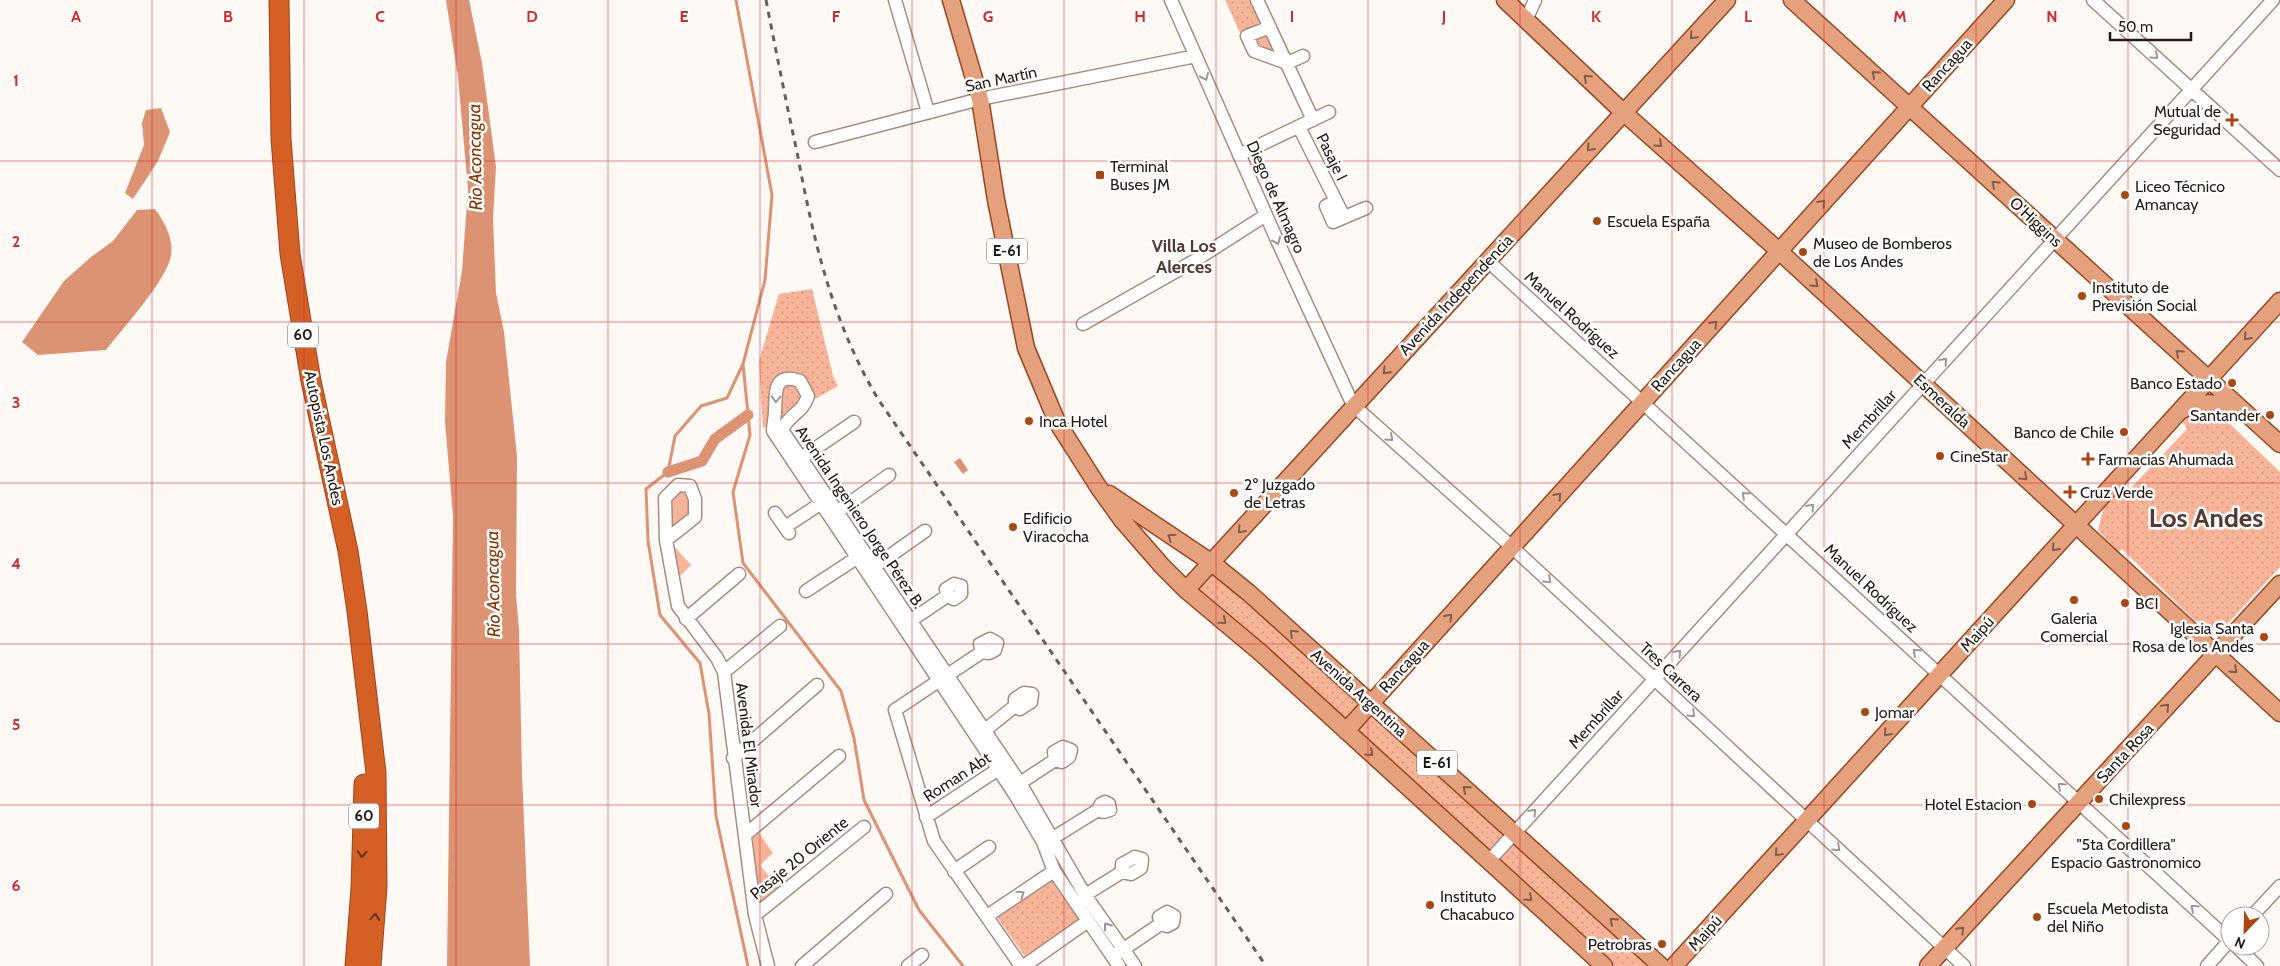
<svg xmlns="http://www.w3.org/2000/svg" width="2280" height="966" viewBox="0 0 2280 966" font-family="Cabin,sans-serif">
<style>
.green{fill:#f8b498}
.park{fill:url(#park-dots)}
.water{fill:#dc9374}
.lines{fill:none;stroke-linecap:round;stroke-linejoin:round}
.stream{stroke:#dc9374;stroke-width:3}
.canal{stroke:#dc9374;stroke-width:11}
.minor-casing{stroke:#a98c81;stroke-width:15}
.major-casing{stroke:#974820;stroke-width:19}
.highway-casing{stroke:#974820;stroke-width:21}
.minor{stroke:#fff;stroke-width:12}
.major{stroke:#e5a07d;stroke-width:16}
.highway{stroke:#d46026;stroke-width:19}
.rail{stroke:#685f5b;stroke-width:3;stroke-dasharray:6 6;stroke-linecap:butt}
.oneway{stroke:#855d4a}
.oneway2{stroke:#9d9896}
.oneway3{stroke:#62321c}
.grid{fill:none;stroke:#d62828;stroke-width:1;stroke-opacity:0.55}
.poi-dot{fill:#aa4711;stroke:#fff;stroke-width:2}
.labels{text-anchor:middle;dominant-baseline:central;stroke-width:5;stroke-linejoin:round;paint-order:stroke}
.shield{fill:#fff;stroke:#665f5c;stroke-width:1}
.shield-label{font-size:15px;font-weight:bold;fill:#251a16}
.street-label{font-size:16px;fill:#251a16;stroke:#fff}
.poi-label{font-size:16px;fill:#251a16;stroke:#fff;text-anchor:start}
.water-label{font-size:18px;font-style:italic;fill:#8b3502;stroke:#fff}
.neighbourhood-label{font-size:18px;font-weight:bold;fill:#533b31;stroke:#fff}
.town-label{font-size:26px;font-weight:bold;fill:#533b31;stroke:#fff}
.grid-label{font-size:16px;text-anchor:middle;font-weight:bold;fill:#d62828;stroke:#fff;stroke-width:5;stroke-linejoin:round;paint-order:stroke}
</style>
<defs>
<pattern id="park-dots" width="8" height="8" patternUnits="userSpaceOnUse" patternTransform="scale(1.25)"><rect width="8" height="8" fill="#f8b498"/><path d="M2 2h.1M6 6h.1" fill="none" stroke="#d49a82" stroke-width="1.8" stroke-linecap="round"/></pattern>
</defs>
<rect width="100%" height="100%" fill="#fff9f6"/>
<!-- green -->
<path class="green" d="M1268 30 1277 50 1257 47 1253 37Z
M686 491 689 500V517L676 528 670 525 669 500 676 492Z
M673 545 691 565 677 579Z
M757 830 773 853 760 865 778 887 760 903 750 837Z"/>
<!-- park -->
<path class="park" d="M1225 0H1250L1261 24 1240 33Z
M812 289 833 376 838 386 763 428 759 361 779 294Z
M2192 410 2227 411 2230 424 2280 472V567L2221 631 2194 620 2122 549 2118 552 2098 530 2105 504 2119 487 2129 490 2187 429 2181 419Z
M1213 566 1252 597 1647 966H1606L1196 589Z
M1051 878 1082 922 1026 958 997 917Z"/>
<!-- water -->
<path class="water" d="M446 0H469L482 63 496 167 493 218 496 293 504 332 517 456 516 595 519 630 522 773 530 966H447L453 516 445 422 446 362 462 271 468 189 458 77Z
M161 108 170 132 158 161 133 199 125 193 144 145 142 123 146 110Z
M155 209C164 221 174 239 171 255 168 279 122 329 106 350L38 355 22 342 64 281 91 257 113 241 137 210Z
M960 458 968 470 963 474 954 462Z"/>
<g class="lines">
<!-- stream -->
<path class="stream" d="M736 0 772 195 765 280 743 364 750 435 733 492 743 563 841 691 854 738 864 800 919 910 963 966
M743 364 727 398 701 406 675 436 668 472 646 489 648 541 660 615 700 663 709 714 716 816 748 966"/>
<!-- canal -->
<path class="canal" d="M668 472 702 461 715 439 748 415"/>
<!-- minor casing -->
<g class="minor-casing">
<path id="minor" d="M895 0 928 112
M1171 0 1277 240 1353 405 1512 547 1964 966
M1257 0 1313 120
M2093 0 2280 170
M1526 20 1535 0
M1270 27 1247 36 1254 51 1287 63 1303 56
M1299 127 1344 217
M815 142 980 99 1196 56
M1239 155 1329 112
M1336 201 1326 206 1333 222 1366 208
M1488 261 2230 941
M1083 324 1194 261 1266 215
M794 463 854 422
M837 512 889 475
M775 513 789 533
M785 527 820 504
M666 540 695 517V499L690 486 678 485 665 498 666 540 678 606 717 658 724 672 755 915 768 966
M806 591 858 557 874 567 925 531
M686 619 739 574
M910 621 947 596 954 599 961 594V586L954 584 946 589 947 596
M982 652 980 644 990 639 997 643 995 650 989 653 982 652 895 710 934 841 1021 966
M724 672 780 626
M984 731 1015 706 1020 709 1031 702 1032 694 1024 693 1015 699V706
M733 758 817 685
M1020 783 1055 760 1062 762 1069 757 1071 750 1063 747 1054 752 1055 760
M926 817 1003 766
M745 835 839 756
M1045 843 1098 810 1104 812 1110 810 1109 804 1105 802 1101 804 1098 810
M1489 861 2273 0
M954 871 989 847
M1085 895 1122 872 1131 874 1141 868 1142 859 1135 857 1122 864V872
M755 915 864 827
M987 916 1054 871
M2252 916 2280 886
M2236 946 2257 966
M1118 953 1162 923 1167 926 1173 923 1174 916 1167 912 1159 917 1162 923
M802 966 886 894
M908 966 922 955
M1024 966 1088 921
M1119 966 1054 871 1043 842 1014 793 773 431C773 424 775 418 775 411 776 393 773 372 800 381L808 396C802 414 789 414 782 430L1020 783 1085 895 1135 966
M2207 966 2230 940"/>
</g>
<!-- major casing -->
<g class="major-casing">
<path id="major" d="M951 0 980 99 996 200 1026 348 1057 422 1099 488 1122 520 1162 566 1186 590 1261 653 1604 966
M1505 0 1623 112 1779 251 2280 713
M1792 0 2280 444
M2182 410C2200 400 2219 402 2237 409
M1109 494 1212 563 1249 593 1661 966
M1186 590 1727 0
M1346 731 2006 0
M1674 966 2280 301
M1928 966 2280 584"/>
</g>
<!-- highway casing -->
<g class="highway-casing">
<path id="highway" d="M279 0 281 139 290 254 311 381 348 551 357 611 376 773 377 887 371 966
M355 966 361 888 364 784"/>
</g>
<!-- minor -->
<use href="#minor" class="minor"/>
<!-- major -->
<use href="#major" class="major"/>
<!-- highway -->
<use href="#highway" class="highway"/>
<!-- rail -->
<path class="rail" d="M766 0C776 51 786 102 797 152 814 242 831 319 878 399L1266 966"/>
</g>
<!-- one-way arrows -->
<defs><path id="oneway-chevron" d="M-2-3.5L2.5 0L-2 3.5" fill="none" stroke-width="1.6" stroke-linecap="round" stroke-linejoin="round" transform="scale(1.25)"/></defs>
<g class="oneway">
<use href="#oneway-chevron" transform="translate(1693 36) rotate(133)"/>
<use href="#oneway-chevron" transform="translate(1875 74) rotate(-138)"/>
<use href="#oneway-chevron" transform="translate(1587 78) rotate(-137)"/>
<use href="#oneway-chevron" transform="translate(1659 144) rotate(42)"/>
<use href="#oneway-chevron" transform="translate(1590 148) rotate(132)"/>
<use href="#oneway-chevron" transform="translate(1995 184) rotate(-137)"/>
<use href="#oneway-chevron" transform="translate(1822 203) rotate(-48)"/>
<use href="#oneway-chevron" transform="translate(1815 284) rotate(43)"/>
<use href="#oneway-chevron" transform="translate(1714 324) rotate(-48)"/>
<use href="#oneway-chevron" transform="translate(2247 337) rotate(132)"/>
<use href="#oneway-chevron" transform="translate(2179 353) rotate(-138)"/>
<use href="#oneway-chevron" transform="translate(1386 371) rotate(133)"/>
<use href="#oneway-chevron" transform="translate(2024 477) rotate(43)"/>
<use href="#oneway-chevron" transform="translate(1558 496) rotate(-48)"/>
<use href="#oneway-chevron" transform="translate(1241 530) rotate(132)"/>
<use href="#oneway-chevron" transform="translate(1171 537) rotate(-146)"/>
<use href="#oneway-chevron" transform="translate(2055 548) rotate(132)"/>
<use href="#oneway-chevron" transform="translate(1449 617) rotate(-48)"/>
<use href="#oneway-chevron" transform="translate(1223 621) rotate(40)"/>
<use href="#oneway-chevron" transform="translate(1293 633) rotate(-137)"/>
<use href="#oneway-chevron" transform="translate(2234 670) rotate(43)"/>
<use href="#oneway-chevron" transform="translate(2166 707) rotate(-47)"/>
<use href="#oneway-chevron" transform="translate(1887 733) rotate(132)"/>
<use href="#oneway-chevron" transform="translate(1370 753) rotate(42)"/>
<use href="#oneway-chevron" transform="translate(1466 789) rotate(-139)"/>
<use href="#oneway-chevron" transform="translate(1778 853) rotate(132)"/>
<use href="#oneway-chevron" transform="translate(1529 898) rotate(42)"/>
<use href="#oneway-chevron" transform="translate(1613 921) rotate(-137)"/>
<use href="#oneway-chevron" transform="translate(1961 930) rotate(-47)"/>
</g>
<g class="oneway2">
<use href="#oneway-chevron" transform="translate(2155 56) rotate(42)"/>
<use href="#oneway-chevron" transform="translate(1205 77) rotate(66)"/>
<use href="#oneway-chevron" transform="translate(1277 241) rotate(66)"/>
<use href="#oneway-chevron" transform="translate(1944 361) rotate(-48)"/>
<use href="#oneway-chevron" transform="translate(776 399) rotate(91)"/>
<use href="#oneway-chevron" transform="translate(1390 438) rotate(42)"/>
<use href="#oneway-chevron" transform="translate(1745 495) rotate(-138)"/>
<use href="#oneway-chevron" transform="translate(1811 507) rotate(-48)"/>
<use href="#oneway-chevron" transform="translate(1548 580) rotate(43)"/>
<use href="#oneway-chevron" transform="translate(1916 652) rotate(-137)"/>
<use href="#oneway-chevron" transform="translate(1678 653) rotate(-48)"/>
<use href="#oneway-chevron" transform="translate(1692 714) rotate(43)"/>
<use href="#oneway-chevron" transform="translate(2061 786) rotate(-137)"/>
<use href="#oneway-chevron" transform="translate(1533 812) rotate(-48)"/>
<use href="#oneway-chevron" transform="translate(1837 848) rotate(43)"/>
<use href="#oneway-chevron" transform="translate(1021 894) rotate(-34)"/>
<use href="#oneway-chevron" transform="translate(2194 908) rotate(-137)"/>
<use href="#oneway-chevron" transform="translate(1107 926) rotate(-125)"/>
</g>
<g class="oneway3">
<use href="#oneway-chevron" transform="translate(362 854) rotate(93)"/>
<use href="#oneway-chevron" transform="translate(375 917) rotate(-86)"/>
</g>
<!-- grid -->
<path class="grid" d="M152 0V966M304 0V966M456 0V966M608 0V966M760 0V966M912 0V966M1064 0V966M1216 0V966M1368 0V966M1520 0V966M1672 0V966M1824 0V966M1976 0V966M2128 0V966M0 161H2280M0 322H2280M0 483H2280M0 644H2280M0 805H2280"/>
<!-- markers -->
<g class="poi-dot">
<path d="M2229.5 112.5h5v5h5v5h-5v5h-5v-5h-5v-5h5z"/>
<rect x="1095" y="170" width="10" height="10" rx="2.5"/>
<circle cx="2125" cy="195" r="5"/>
<circle cx="1597" cy="221" r="5"/>
<circle cx="1803" cy="252" r="5"/>
<circle cx="2082" cy="296" r="5"/>
<circle cx="2232" cy="383" r="5"/>
<circle cx="2270" cy="415" r="5"/>
<circle cx="1029" cy="421" r="5"/>
<circle cx="2124" cy="432" r="5"/>
<circle cx="1940" cy="456" r="5"/>
<path d="M2085.5 451.5h5v5h5v5h-5v5h-5v-5h-5v-5h5z"/>
<path d="M2067.5 484.5h5v5h5v5h-5v5h-5v-5h-5v-5h5z"/>
<circle cx="1234" cy="493" r="5"/>
<circle cx="1013" cy="527" r="5"/>
<circle cx="2074" cy="600" r="5"/>
<circle cx="2125" cy="603" r="5"/>
<circle cx="2264" cy="637" r="5"/>
<circle cx="1865" cy="712" r="5"/>
<circle cx="2099" cy="799" r="5"/>
<circle cx="2032" cy="804" r="5"/>
<circle cx="2126" cy="826" r="5"/>
<circle cx="1430" cy="905" r="5"/>
<circle cx="2037" cy="917" r="5"/>
<circle cx="1662" cy="944" r="5"/>
</g>
<g class="labels">
<!-- shield labels -->
<g class="shield">
<rect x="987" y="238.5" width="40" height="25" rx="4"/>
<rect x="288" y="322.5" width="30" height="25" rx="4"/>
<rect x="1417" y="750.5" width="40" height="25" rx="4"/>
<rect x="349" y="803.5" width="30" height="25" rx="4"/>
</g>
<g class="shield-label">
<text x="1007" y="251">E-61</text>
<text x="303" y="335">60</text>
<text x="1437" y="763">E-61</text>
<text x="364" y="816">60</text>
</g>
<!-- street labels -->
<g class="street-label">
<text transform="translate(1947 65) rotate(-48)">Rancagua</text>
<text transform="translate(1001 79) rotate(-12)">San Martín</text>
<text transform="translate(1332 157) rotate(64)">Pasaje I</text>
<text transform="translate(1276 197) rotate(66)">Diego de Almagro</text>
<text transform="translate(2036 222) rotate(43)">O'Higgins</text>
<text transform="translate(1456 295) rotate(-47)">Avenida Independencia</text>
<text transform="translate(1572 315) rotate(42)">Manuel Rodríguez</text>
<text transform="translate(1676 365) rotate(-48)">Rancagua</text>
<text transform="translate(1942 401) rotate(43)">Esmeralda</text>
<text transform="translate(1869 419) rotate(-48)">Membrillar</text>
<text transform="translate(324 438) rotate(78)">Autopista Los Andes</text>
<text transform="translate(860 517) rotate(56)">Avenida Ingeniero Jorge Pérez B.</text>
<text transform="translate(1871 588) rotate(43)">Manuel Rodríguez</text>
<text transform="translate(1977 634) rotate(-48)">Maipú</text>
<text transform="translate(1404 666) rotate(-48)">Rancagua</text>
<text transform="translate(1671 672) rotate(43)">Tres Carrera</text>
<text transform="translate(1359 693) rotate(42)">Avenida Argentina</text>
<text transform="translate(1596 719) rotate(-48)">Membrillar</text>
<text transform="translate(749 745) rotate(83)">Avenida El Mirador</text>
<text transform="translate(2125 753) rotate(-47)">Santa Rosa</text>
<text transform="translate(957 777) rotate(-33)">Roman Abt</text>
<text transform="translate(799 858) rotate(-39)">Pasaje 20 Oriente</text>
<text transform="translate(1705 933) rotate(-48)">Maipú</text>
</g>
<!-- poi labels -->
<g class="poi-label">
<text x="2221" y="111" text-anchor="end">Mutual de<tspan x="2221" dy="18">Seguridad</tspan></text>
<text x="1110" y="166">Terminal<tspan x="1110" dy="18">Buses JM</tspan></text>
<text x="2135" y="186">Liceo Técnico<tspan x="2135" dy="18">Amancay</tspan></text>
<text x="1607" y="221">Escuela España</text>
<text x="1813" y="243">Museo de Bomberos<tspan x="1813" dy="18">de Los Andes</tspan></text>
<text x="2092" y="287">Instituto de<tspan x="2092" dy="18">Previsión Social</tspan></text>
<text x="2222" y="383" text-anchor="end">Banco Estado</text>
<text x="2260" y="415" text-anchor="end">Santander</text>
<text x="1039" y="421">Inca Hotel</text>
<text x="2114" y="432" text-anchor="end">Banco de Chile</text>
<text x="1950" y="456">CineStar</text>
<text x="2098" y="459">Farmacias Ahumada</text>
<text x="1244" y="484">2º Juzgado<tspan x="1244" dy="18">de Letras</tspan></text>
<text x="2080" y="492">Cruz Verde</text>
<text x="1023" y="518">Edificio<tspan x="1023" dy="18">Viracocha</tspan></text>
<text x="2135" y="603">BCI</text>
<text x="2074" y="618" text-anchor="middle">Galeria<tspan x="2074" dy="18">Comercial</tspan></text>
<text x="2254" y="628" text-anchor="end">Iglesia Santa<tspan x="2254" dy="18">Rosa de los Andes</tspan></text>
<text x="1875" y="712">Jomar</text>
<text x="2109" y="799">Chilexpress</text>
<text x="2022" y="804" text-anchor="end">Hotel Estacion</text>
<text x="2126" y="844" text-anchor="middle">"5ta Cordillera"<tspan x="2126" dy="18">Espacio Gastronomico</tspan></text>
<text x="1440" y="896">Instituto<tspan x="1440" dy="18">Chacabuco</tspan></text>
<text x="2047" y="908">Escuela Metodista<tspan x="2047" dy="18">del Niño</tspan></text>
<text x="1652" y="944" text-anchor="end">Petrobras</text>
</g>
<!-- water labels -->
<g class="water-label">
<text transform="translate(475 157) rotate(-91)">Río Aconcagua</text>
<text transform="translate(493 584) rotate(-91)">Río Aconcagua</text>
</g>
<!-- neighbourhood labels -->
<g class="neighbourhood-label">
<text x="1184" y="246">Villa Los<tspan x="1184" dy="21">Alerces</tspan></text>
</g>
<!-- town labels -->
<g class="town-label">
<text x="2206" y="518">Los Andes</text>
</g>
</g>
<g class="grid-label">
<text x="76" y="22">A</text>
<text x="228" y="22">B</text>
<text x="380" y="22">C</text>
<text x="532" y="22">D</text>
<text x="684" y="22">E</text>
<text x="836" y="22">F</text>
<text x="988" y="22">G</text>
<text x="1140" y="22">H</text>
<text x="1292" y="22">I</text>
<text x="1444" y="22">J</text>
<text x="1596" y="22">K</text>
<text x="1748" y="22">L</text>
<text x="1900" y="22">M</text>
<text x="2052" y="22">N</text>
<text x="16" y="86">1</text>
<text x="16" y="247">2</text>
<text x="16" y="408">3</text>
<text x="16" y="569">4</text>
<text x="16" y="730">5</text>
<text x="16" y="891">6</text>
</g>
<!-- north arrow -->
<g transform="translate(2245 931) rotate(203)"><circle r="24" fill="#ffffff" stroke="#a8a3a2"/>
<path d="M0-4L9 19L0 12L-9 19Z" fill="#aa4711"/>
<text y="-8" font-size="14" font-weight="bold" text-anchor="middle" fill="#251a16">N</text>
</g>
<!-- scale -->
<path d="M2110 32v8h81v-8" fill="none" stroke="#251a16" stroke-width="2.5"/>
<text x="2118" y="32" font-size="15" fill="#251a16" stroke="#ffffff" stroke-width="4" paint-order="stroke">50 m</text>
</svg>
